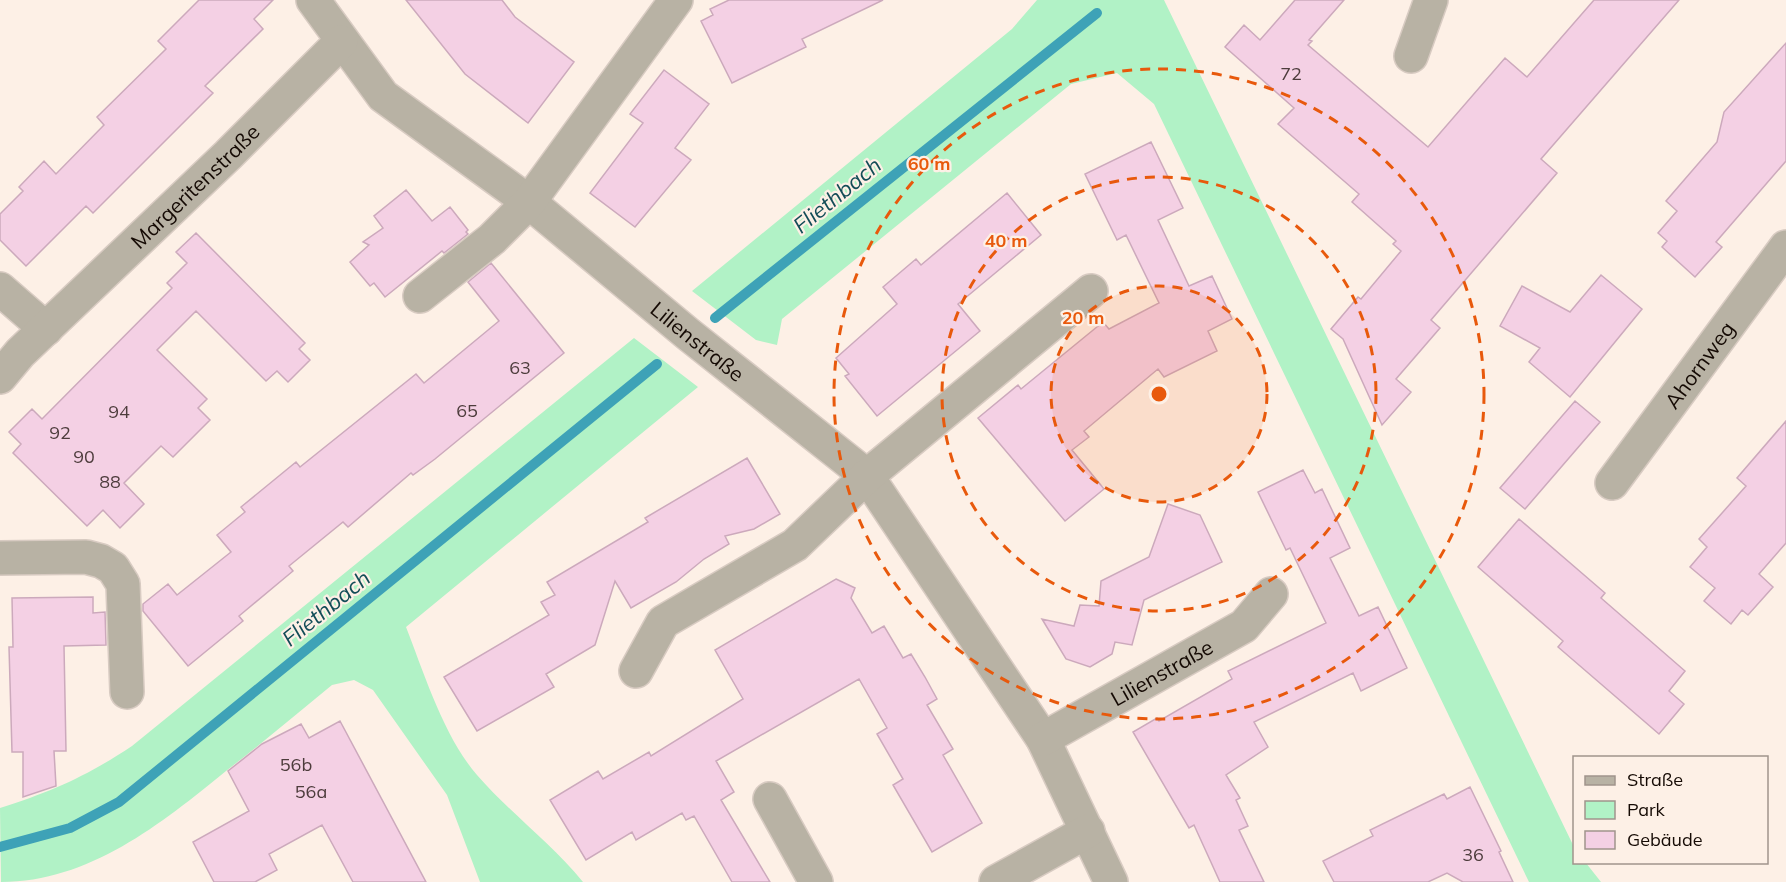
<svg xmlns="http://www.w3.org/2000/svg" width="1786" height="882" viewBox="0 0 1786 882" font-family="Mulish,sans-serif">
<style>
.green{fill:#b1f2c6}
.lines{fill:none;stroke-linecap:round;stroke-linejoin:round}
.stream{stroke:#3ea2b7;stroke-width:10}
.building{fill:#f4d0e4;stroke:#cca9bc;stroke-width:1.5}
.minor-casing{stroke:#d8cbc2;stroke-width:36}
.minor{stroke:#b8b2a4;stroke-width:33}
.ring{fill:none;stroke:#e8590c;stroke-width:3;stroke-dasharray:10 8}
.labels{text-anchor:middle;dominant-baseline:central;stroke-width:4.5;stroke-linejoin:round;paint-order:stroke}
.number-label{font-size:18px;fill:#4d3c3c}
.street-label{font-size:21px;fill:#150a04;stroke:#fdf0e6}
.water-label{font-size:22px;font-style:italic;fill:#124c57;stroke:#fdf0e6}
.centre{fill:#e8590c;stroke:#fdf0e6;stroke-width:3}
.ring-label{font-size:18px;text-anchor:middle;font-weight:bold;fill:#e8590c;stroke:#fdf0e6;stroke-width:4.5;stroke-linejoin:round;paint-order:stroke}
</style>
<rect width="100%" height="100%" fill="#fdf0e6"/>
<!-- green -->
<path class="green" d="M1037 0H1164L1574 847V862L1586 863 1601 882H1529L1154 104 1117 73 1071 84 782 319 777 345 756 340 692 291 1012 29Z
M634 338 698 387 406 627C424 673 444 737 477 775 510 813 551 843 583 882H480L447 795 373 690 354 680 332 685C297 714 262 743 226 771 161 824 89 882 1 882L0 808C53 791 85 777 132 746Z"/>
<g class="lines">
<!-- stream -->
<path class="stream" d="M715 318 1097 13
M0 847 70 828 119 802 657 364"/>
</g>
<!-- building -->
<path class="building" d="M199 0H273L254 19 263 29 205 86 213 93 93 213 86 206 26 266 0 240V214L23 191 19 187 44 161 56 174 104 125 97 117 166 49 158 41Z
M406 0H502L515 17 574 62 528 123 465 74Z
M729 0H883L802 39 806 47 732 83 701 21 713 15 710 9Z
M1295 0H1344L1309 40 1312 41 1308 45 1428 147 1505 58 1527 77 1594 0H1679L1541 159 1557 173 1431 320 1440 328 1396 379 1411 392 1382 425 1343 339 1331 329 1358 297 1361 299 1401 251 1393 244 1396 241 1352 202 1359 194 1278 124 1294 108 1225 47 1244 25 1260 40Z
M1786 43V161L1716 242 1722 247 1695 277 1662 247 1667 241 1658 233 1677 211 1666 201 1717 142 1724 112Z
M664 70 709 104 675 148 691 160 635 227 590 193 643 123 630 114Z
M1151 142 1183 208 1158 220 1189 286 1212 276 1232 319 1208 331 1217 351 1164 377 1158 369 1084 431 1089 437 1072 450 1104 489 1065 521 978 418 1018 385 1021 389 1103 322 1109 329 1159 303 1126 235 1117 240 1085 174Z
M406 190 432 221 450 207 468 230 466 232 468 234 444 253 442 251 385 297 374 283 370 286 350 262 369 245 363 242 383 228 374 216Z
M1007 193 1041 235 958 304 980 331 877 416 845 376 849 374 836 358 897 304 883 287 916 259 921 265Z
M196 233 305 343 299 349 310 360 288 382 277 371 266 381 196 311 157 350 207 399 198 408 210 420 173 457 161 446 124 483 144 504 120 528 103 510 87 526 13 453 21 444 9 432 32 409 42 419 172 288 167 283 187 263 176 252Z
M491 263 564 353 435 459 413 475 411 473 348 527 343 522 289 566 293 571 239 616 243 621 188 666 143 611V604L168 584 177 595 231 552 217 535 245 512 241 507 296 462 300 467 416 374 424 383 499 321 468 282Z
M1601 275 1642 309 1570 397 1529 362 1540 348 1500 326 1522 286 1570 312Z
M1575 401 1600 422 1525 509 1500 488Z
M1786 421V543L1759 574 1773 587 1748 615 1742 610 1731 624 1704 601 1715 588 1690 567 1707 547 1699 539 1746 486 1737 478Z
M747 458 780 514 754 529 725 536 729 544 704 559 676 582 631 608 615 581 595 645 546 674 554 687 477 731 444 677 549 615 541 602 555 595 547 582 648 522 645 518Z
M1303 470 1315 493 1322 489 1350 548 1330 558 1359 616 1378 607 1407 668 1361 691 1353 673 1254 722 1268 747 1226 775 1240 798 1236 800 1248 826 1239 830 1264 882H1220L1194 825 1189 828 1133 732 1157 718 1159 721 1232 679 1228 671 1326 623 1290 548 1286 550 1258 492Z
M1168 504 1200 515 1222 562 1144 600 1132 645 1115 642 1112 654 1090 667 1066 659 1042 619 1074 626 1080 605 1099 606 1101 581 1149 557Z
M1519 519 1605 593 1601 598 1685 671 1669 691 1684 704 1659 734 1558 647 1563 641 1478 567Z
M836 579 855 588 851 598 872 633 884 626 903 658 911 654 925 677 937 699 927 705 953 749 943 755 982 823 932 852 893 785 903 779 877 734 887 728 859 679 716 761 734 792 721 800 770 882H732L694 816 686 820 682 813 636 840 632 832 586 860 550 800 598 771 603 779 649 752 651 756 743 699 715 650Z
M93 597V613L105 612 106 645 64 646 66 751H54L56 786 23 797V752H12L9 647H13L12 598Z
M340 721 426 882H353L322 825 269 854 277 870 255 882H214L193 842 249 811 228 771 262 744 301 724 309 738Z
M1470 787 1501 851 1499 852 1513 882H1463L1447 873 1428 882H1334L1323 861 1373 836 1370 830 1444 794 1447 799Z"/>
<g class="lines">
<!-- minor casing -->
<g class="minor-casing">
<g id="minor">
<path id="s1" d="M313 0 383 96 529 202 688 334 867 476 1043 739 1111 882"/>
<path d="M1411 56 1431 0"/>
<path d="M0 289 46 329"/>
<path d="M420 296 492 239 529 202 676 0"/>
<path id="s2" d="M0 377 20 353 228 155 341 42"/>
<path id="s3" d="M1612 483 1786 247"/>
<path d="M0 558 86 557 101 561 113 568 123 584 127 692"/>
<path d="M636 671 663 622 795 545 867 476 1091 291"/>
<path id="s4" d="M1043 739 1244 626 1271 594"/>
<path d="M770 799 816 882"/>
<path d="M996 882 1088 831"/>
</g>
</g>
<!-- minor -->
<use href="#minor" class="minor"/>
</g>
<!-- distance rings -->
<circle cx="1159" cy="394" r="108" fill="#e8590c" fill-opacity=".12"/>
<g class="ring">
<circle cx="1159" cy="394" r="108"/>
<circle cx="1159" cy="394" r="217"/>
<circle cx="1159" cy="394" r="325"/>
</g>
<g class="labels">
<!-- number labels -->
<g class="number-label">
<text x="1291" y="73">72</text>
<text x="520" y="367">63</text>
<text x="467" y="410">65</text>
<text x="119" y="411">94</text>
<text x="60" y="432">92</text>
<text x="84" y="456">90</text>
<text x="110" y="481">88</text>
<text x="296" y="764">56b</text>
<text x="311" y="791">56a</text>
<text x="1473" y="854">36</text>
</g>
<!-- street labels -->
<g class="street-label">
<text stroke="none"><textPath href="#s2" startOffset="273">Margeritenstraße</textPath></text>
<text stroke="none"><textPath href="#s1" startOffset="518">Lilienstraße</textPath></text>
<text stroke="none"><textPath href="#s3" startOffset="147">Ahornweg</textPath></text>
<text stroke="none"><textPath href="#s4" startOffset="136">Lilienstraße</textPath></text>
</g>
<!-- water labels -->
<g class="water-label">
<text transform="translate(837 195) rotate(-39)">Fliethbach</text>
<text transform="translate(326 608) rotate(-39)">Fliethbach</text>
</g>
</g>
<circle cx="1159" cy="394" r="9" class="centre"/>
<g class="ring-label">
<text x="929" y="170">60 m</text>
<text x="1006" y="247">40 m</text>
<text x="1083" y="324">20 m</text>
</g>
<!-- legend -->
<rect x="1573" y="756" width="195" height="108" fill="#fdf0e6" stroke="#a0948c" stroke-width="1.5"/>
<rect x="1585" y="776" width="30" height="9" fill="#b8b2a4" stroke="#a0948c" stroke-width="1.5"/>
<text x="1627" y="786" font-size="18" fill="#150a04">Straße</text>
<rect x="1585" y="801" width="30" height="18" fill="#b1f2c6" stroke="#a0948c" stroke-width="1.5"/>
<text x="1627" y="816" font-size="18" fill="#150a04">Park</text>
<rect x="1585" y="831" width="30" height="18" fill="#f4d0e4" stroke="#a0948c" stroke-width="1.5"/>
<text x="1627" y="846" font-size="18" fill="#150a04">Gebäude</text>
</svg>
